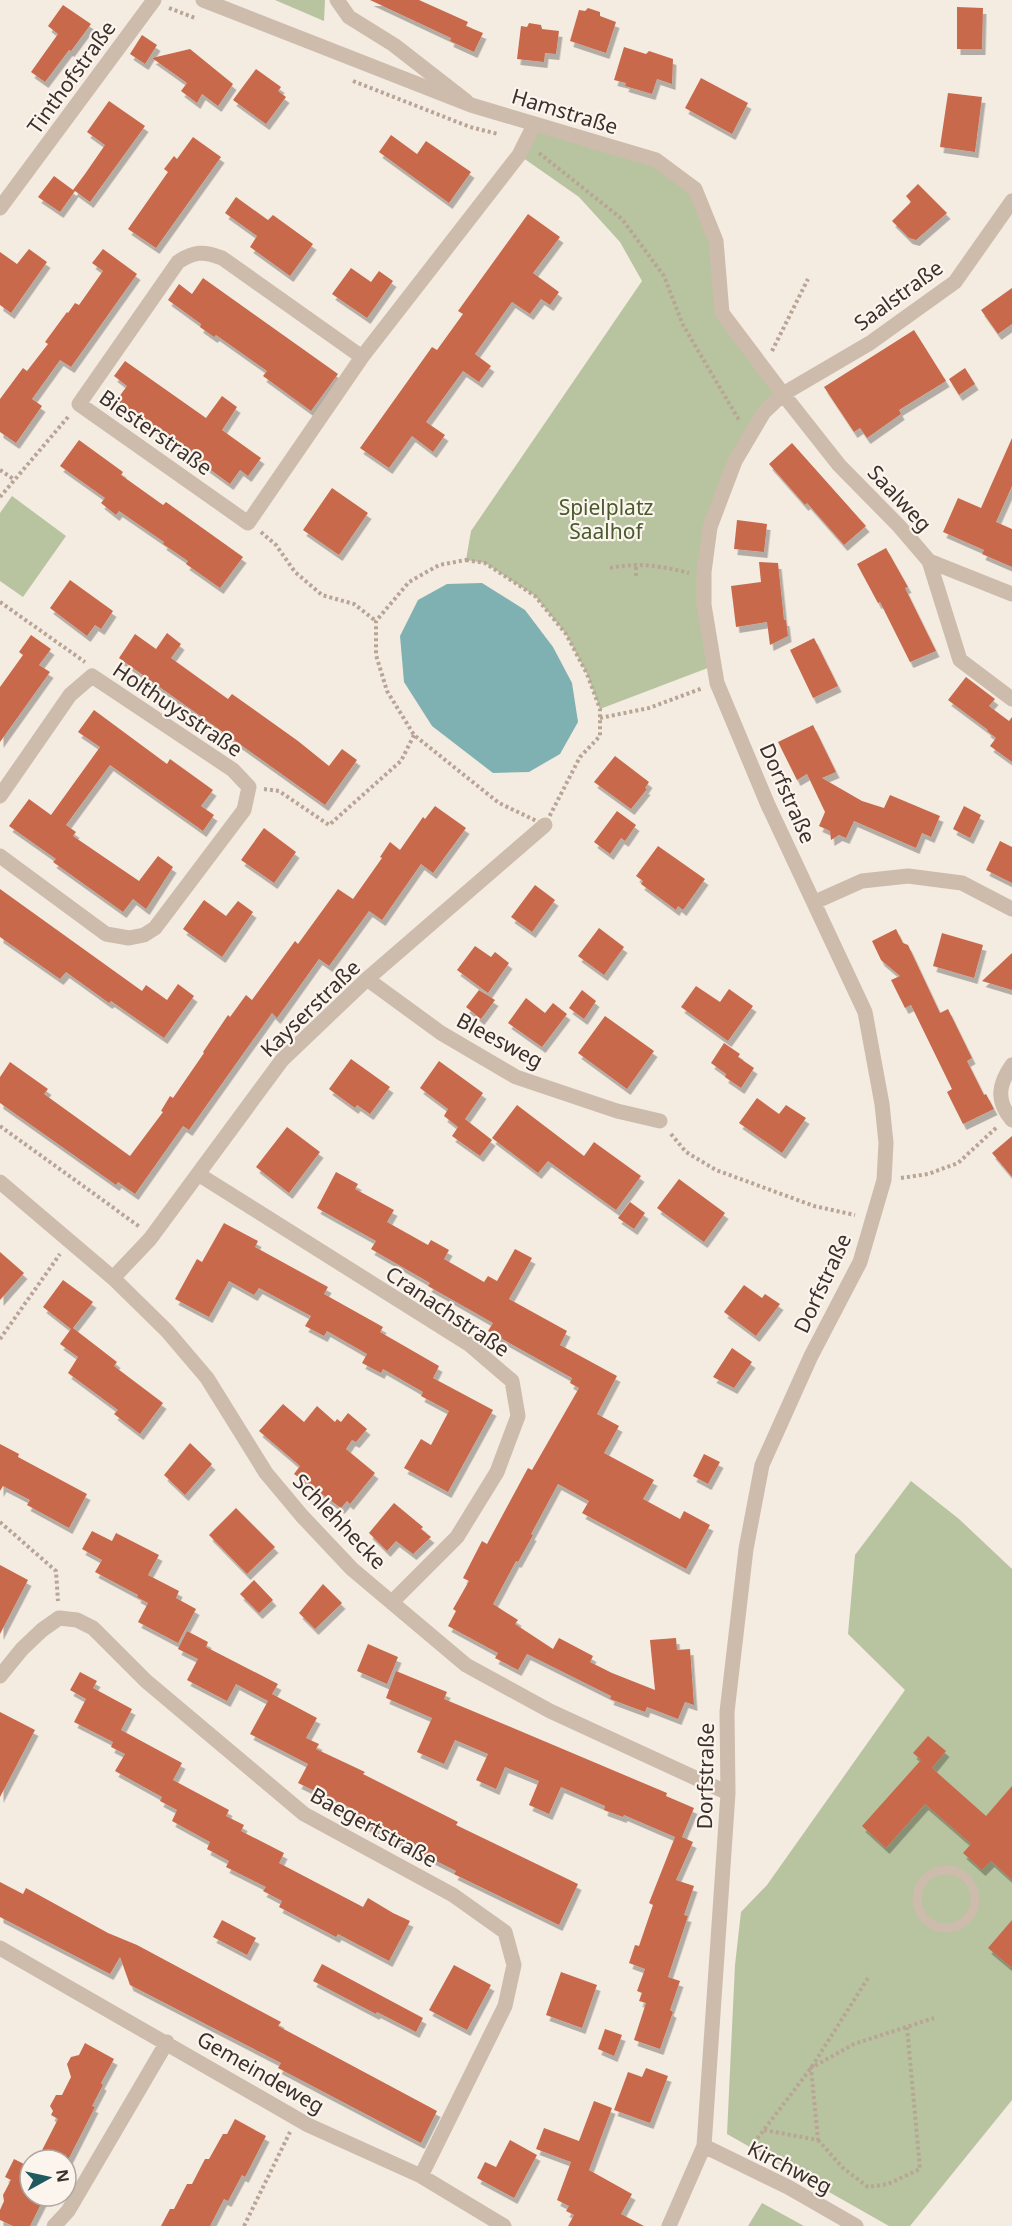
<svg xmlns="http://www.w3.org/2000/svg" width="1012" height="2226" viewBox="0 0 1012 2226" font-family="'Noto Sans',sans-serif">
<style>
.green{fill:#b8c4a0}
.water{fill:#7fb0b2}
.building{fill:#c8694b;filter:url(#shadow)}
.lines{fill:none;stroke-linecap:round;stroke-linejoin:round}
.path{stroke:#b9a596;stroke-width:4;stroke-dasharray:3 3;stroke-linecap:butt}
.service{stroke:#cdbbac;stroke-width:9}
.minor{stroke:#cdbbac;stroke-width:15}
.tertiary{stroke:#cdbbac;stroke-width:15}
.labels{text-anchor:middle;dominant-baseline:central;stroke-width:4.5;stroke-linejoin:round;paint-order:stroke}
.street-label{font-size:21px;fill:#3b302b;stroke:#fbf5ee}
.park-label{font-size:21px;fill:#4a5a2e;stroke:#fbf5ee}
</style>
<defs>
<filter id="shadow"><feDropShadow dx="3.5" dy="6" stdDeviation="0" flood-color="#0004"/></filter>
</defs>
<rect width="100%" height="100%" fill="#f4ebe1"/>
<!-- green -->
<path class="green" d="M275 0H325L324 21Z
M534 125 656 160 695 189 716 241 722 313 783 394 735 461 704 572 713 666 600 709 587 674 566 634 535 596 485 563 466 560 471 531 642 281 620 242 579 197 519 155Z
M12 496 66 536 23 597 0 581V513Z
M911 1481 959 1519 1012 1569V2100L910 2226H889L727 2134 735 1965 741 1912 767 1885 905 1690 848 1634 855 1555Z
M762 2203 804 2226H748Z"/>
<!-- water -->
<path class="water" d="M482 583 525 610 553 647 572 683 578 722 560 754 529 772 493 773 432 726 404 682 400 636 418 600 447 584Z"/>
<!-- building -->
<path class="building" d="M370 0H419L468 22 466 26 483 33 474 52 450 41 451 38Z
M63 5 91 24 71 51 69 50 45 82 31 72 58 34 48 26Z
M957 7 983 8 982 49H957Z
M588 8 600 12V16L616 22 606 53 570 41 579 10 585 11Z
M529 23 541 25 542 29 559 31 556 54 545 53 544 62 517 59 521 26 527 27Z
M142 35 157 45 145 64 130 54Z
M624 47 646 54 649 51 673 59 672 84 657 79 652 94 625 86 626 83 614 80Z
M190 49 233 84 218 106 202 94 197 103 181 91 187 83 152 58Z
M256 69 281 87 278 91 286 97 266 124 233 100Z
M701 78 748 103 732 134 685 108Z
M948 93 982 97 975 152 940 147Z
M109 101 145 126 90 202 75 191 60 212 38 197 54 176 73 190 85 174 105 145 87 132Z
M391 135 417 154 426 141 471 172 449 203 379 152Z
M193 137 221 157 156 248 128 229 168 172 164 169 174 156 177 159Z
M918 184 947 213 916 240 909 238 892 221 911 202 906 196Z
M236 197 268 220 273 215 313 244 290 276 250 247 257 236 225 213Z
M528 214 560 237 533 273 559 292 550 305 541 299 530 314 512 302 475 354 491 366 479 382 463 371 426 422 445 435 433 452 412 436 389 468 360 448 432 347 437 350 463 314 458 311Z
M29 249 47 262 11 313 0 305V252L17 264Z
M103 249 137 274 71 367 60 360 32 399 42 406 16 443 0 432V399L23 368 27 371 48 344 45 342 67 312 68 313 75 303 79 305 103 271 92 263Z
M351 268 371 282 379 271 393 281 367 318 332 294Z
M203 278 338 374 311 411 263 376 267 371 216 335 214 337 200 327 201 324 168 300 179 284 192 294Z
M1012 288V324L998 334 981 310Z
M914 330 946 381 899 410 901 414 867 438 860 428 854 432 824 387Z
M125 361 206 418 222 396 237 407 222 430 261 458 248 476 240 470 230 484 116 401 127 386 114 376Z
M965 368 975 384 959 395 949 379Z
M1012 438V486L996 522 1012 529V567L982 554 984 550 943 532 958 498 981 508Z
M79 440 123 472 121 475 163 505 166 502 243 557 220 588 186 564 188 561 163 544 164 542 119 511 116 515 101 503 105 498 60 466Z
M792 443 866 526 844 545 807 503 805 505 769 464Z
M332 488 368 513 339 555 303 530Z
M737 520 767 524 764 552 734 549Z
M886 548 908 587 905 588 936 651 910 662 880 602 878 603 857 564Z
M759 562 778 563 784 620H786L788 636 770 645 767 622 736 627 733 602 731 586 761 582Z
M70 580 113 611 101 629 95 625 87 636 50 608Z
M167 633 181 644 171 658 228 699 232 694 298 741 329 766 342 749 357 760 325 805 119 658 135 634 156 649Z
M31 635 51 649 39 665 50 672 0 742V687L23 655 19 652Z
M814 638 838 686 813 698 790 650Z
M966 677 995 699 989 706 1009 721 1012 717V762L990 746 996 738 987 731 988 730 948 700Z
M94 710 167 764 170 759 213 790 201 806 214 815 203 831 110 765 66 825 76 832 73 836 139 881 158 856 173 867 146 909 133 899 123 912 53 862 56 859 9 826 29 799 51 815 100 747 78 732Z
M813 725 836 772 822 778 862 801 884 808 890 795 940 816 931 837 922 833 916 848 854 821 846 838 839 835 831 840 830 831 819 826 825 812 807 774 797 780 778 742Z
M615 756 649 782 645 788 647 789 631 809 594 782Z
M435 806 466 828 433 873 421 864 382 920 369 911 329 966 319 959 277 1018 272 1013 189 1130 183 1126 135 1194 118 1182 116 1185 0 1103V1077L10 1062 48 1089 44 1094 130 1156 163 1112 161 1111 170 1096 173 1098 204 1053 203 1052 228 1015 230 1017 246 995 252 1000 295 941 298 944 338 889 353 899 382 858 380 857 390 842 400 850 423 817 425 819Z
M964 806 981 815 970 838 953 829Z
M617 811 636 825 625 841 621 838 610 854 594 842Z
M264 828 296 852 274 883 241 860Z
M1000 841 1012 847V883L986 870Z
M658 846 705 879 683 910 678 906 676 910 641 884 643 881 636 876Z
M535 885 555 900 532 932 511 917Z
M0 889 142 991 146 985 167 1000 178 984 194 996 164 1038 111 1001 109 1003 66 972 60 979 0 937Z
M204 900 226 916 238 901 253 912 222 957 183 929Z
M599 928 624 947 604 975 578 956Z
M896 929 903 943 908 945 940 1013 948 1009 972 1058 967 1061 984 1095 986 1094 994 1109 963 1124 947 1092 952 1089 911 1005 905 1008 891 980 900 976 881 960 872 941Z
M942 933 983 945 974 978 933 966Z
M475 946 491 957 495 952 509 963 488 993 457 970Z
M1012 953V990L982 981Z
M696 986 720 1002 729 989 753 1006 728 1041 681 1007Z
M479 990 495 1000 481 1019 466 1007Z
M582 990 596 1001 584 1019 569 1008Z
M526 998 545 1013 553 1003 567 1014 542 1047 508 1023Z
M605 1016 654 1051 627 1089 578 1053Z
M724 1043 740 1054 738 1057 754 1068 741 1088 725 1077 726 1074 711 1063Z
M351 1059 390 1087 370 1114 357 1105 355 1108 329 1089Z
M439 1061 483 1093 465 1119 492 1140 480 1156 452 1136 458 1127 444 1116 448 1109 420 1088Z
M757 1098 779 1114 786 1105 806 1118 782 1153 739 1123Z
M517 1105 584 1156 594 1142 641 1176 616 1210 548 1161 538 1173 492 1138Z
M287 1127 320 1152 289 1193 256 1167Z
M1012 1136V1177L992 1153Z
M336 1172 358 1184 355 1189 394 1210 387 1222 428 1245 431 1240 449 1250 444 1259 484 1282 488 1276 497 1281 515 1249 532 1258 509 1299 567 1331 560 1345 617 1376 597 1414 619 1426 604 1453 654 1480 643 1499 680 1519 684 1511 710 1525 686 1569 582 1513 589 1501 558 1484 531 1534 533 1535 518 1562 516 1561 493 1604 518 1620 515 1624 553 1649 559 1638 593 1656 590 1662 612 1673 655 1690 650 1640 676 1638 677 1650 690 1649 694 1705 685 1702 678 1719 647 1707 645 1712 610 1699 611 1696 527 1654 518 1670 495 1658 498 1653 448 1626 456 1611 453 1609 469 1581 463 1578 482 1541 487 1544 528 1468 532 1470 579 1388 570 1383 572 1378 488 1331 493 1323 428 1286 430 1283 371 1249 376 1241 317 1208Z
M679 1179 725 1213 704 1242 657 1208Z
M630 1202 645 1213 634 1229 618 1218Z
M224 1223 258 1241 255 1247 328 1287 324 1294 383 1327 380 1332 439 1366 433 1378 493 1410 448 1492 404 1468 421 1439 431 1445 449 1411 421 1396 423 1392 383 1369 381 1373 362 1363 367 1354 327 1331 324 1336 305 1326 311 1316 259 1288 254 1295 229 1281 209 1317 175 1299 197 1259 202 1262Z
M0 1252 24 1273 0 1300Z
M63 1280 93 1302 73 1328 117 1362 114 1366 163 1403 140 1434 114 1414 118 1410 68 1373 78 1357 60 1344 71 1329 43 1307Z
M744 1285 762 1298 765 1294 780 1304 756 1336 724 1312Z
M732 1348 752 1362 734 1388 713 1377Z
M283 1404 304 1422 317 1406 335 1422 337 1419 341 1422 348 1413 367 1429 356 1442 352 1440 346 1449 375 1473 350 1504 347 1501 341 1508 294 1474 300 1466 259 1431Z
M190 1443 212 1464 185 1495 164 1475Z
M0 1444 19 1454 18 1457 87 1494 69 1528 27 1505 30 1500 3 1486 0 1491Z
M704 1454 720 1462 708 1484 693 1476Z
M394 1503 423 1527 421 1529 431 1537 413 1554 396 1541 387 1551 369 1533Z
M236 1508 275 1547 247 1574 209 1535Z
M92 1531 112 1541 116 1533 159 1555 148 1575 179 1591 176 1598 196 1609 178 1643 138 1622 148 1603 137 1597 138 1595 95 1572 102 1560 82 1549Z
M0 1565 28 1580 0 1634Z
M254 1580 273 1600 259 1613 240 1594Z
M323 1584 342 1603 315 1629 299 1613Z
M187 1631 208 1642 206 1647 278 1684 272 1694 317 1718 306 1738 319 1744 316 1749 365 1772 363 1774 458 1822 456 1825 578 1884 559 1925 454 1874 456 1871 353 1819 357 1811 298 1783 308 1764 250 1734 268 1701 236 1684 227 1701 187 1680 198 1659 178 1649Z
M368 1644 398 1657 387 1684 357 1671Z
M396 1671 447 1692 444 1699 667 1793 666 1796 694 1808 682 1837 693 1842 676 1880 694 1886 684 1915 688 1916 668 1977 680 1981 670 2010 673 2012 660 2049 634 2040 646 2003 639 2001 642 1993 637 1991 645 1969 629 1963 635 1945 639 1946 653 1905 649 1903 675 1837 624 1815 623 1817 604 1810 605 1806 561 1787 549 1814 529 1805 539 1781 505 1767 496 1789 476 1780 488 1754 455 1740 444 1764 417 1752 432 1718 386 1698Z
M80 1672 97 1681 93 1688 132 1709 121 1730 182 1763 173 1780 229 1810 226 1816 244 1825 241 1831 284 1853 279 1863 363 1907 368 1898 393 1913 410 1921 389 1961 338 1934 336 1937 279 1907 282 1901 263 1891 266 1887 226 1867 229 1861 207 1849 210 1842 172 1821 177 1810 160 1801 162 1797 115 1771 125 1754 111 1747 113 1742 74 1722 86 1699 70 1690Z
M0 1712 35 1730 0 1797Z
M928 1736 946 1751 932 1768 986 1816 1012 1786V1880L991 1861 982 1870 963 1853 971 1844 925 1804 886 1848 862 1826 921 1760 913 1753Z
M0 1882 23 1894 26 1888 108 1933 137 1945 281 2022 278 2026 437 2111 421 2143 278 2068 281 2063 130 1985 120 1957 110 1974 0 1917Z
M222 1920 256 1938 247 1955 213 1937Z
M1012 1920V1968L988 1948Z
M322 1964 423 2018 416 2032 377 2012 376 2014 313 1981Z
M454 1965 491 1985 467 2030 429 2010Z
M561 1972 597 1985 582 2028 546 2015Z
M605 2029 622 2035 614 2056 598 2049Z
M85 2043 114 2059 101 2083 103 2085 92 2106 95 2107 66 2164V2154L63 2160H37L58 2119 51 2115 53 2111 50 2106 56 2095H62L71 2077 67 2064 71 2057 79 2055Z
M646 2068 668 2076 650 2123 614 2110 628 2072 642 2077Z
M594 2101 612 2108 589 2170 632 2194 621 2214 644 2226H568L574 2215 566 2211 569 2206 557 2200 571 2162 536 2149 544 2128 579 2141Z
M235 2119 266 2136 245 2177 242 2175 228 2201 224 2199 210 2226H161L170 2209H174L187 2184H192L205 2159H209L223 2134H227Z
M510 2140 537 2155 514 2198 477 2178 485 2162 496 2167Z
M14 2159 30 2167V2196H45L30 2226H13L0 2220V2210L4 2201 3 2195 11 2180 5 2177Z"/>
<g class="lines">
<!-- path -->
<path class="path" d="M169 8 195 18
M353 81 470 127 498 134
M539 153 622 219 664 276 683 325 739 420
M772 351 808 279
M0 470 15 480
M0 497 68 417
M261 532 276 545 295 572 322 595 354 604 376 621
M466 560 485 563 535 596 566 634 587 674 600 709V736L580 757 545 825 499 803 414 735 387 691 376 655V621L409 582 439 565Z
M610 568C637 562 662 566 689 573
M636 576V565
M0 602 85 662
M600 718 649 708 703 688
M264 789 279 791 329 825 401 761 414 735
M0 1126 140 1227
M671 1134 686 1152 716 1170 814 1206 855 1215
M901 1178 928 1174 958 1163 997 1127
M0 1339 60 1254
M0 1522 56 1571 58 1601
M764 2130 818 2140 811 2068 854 2044 934 2018
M818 2140 843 2168 868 2187 888 2184 920 2169 907 2027
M750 2148 811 2068 868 1978
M244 2226 290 2132"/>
<!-- service -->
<path class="service" d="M917 1899a29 29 0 1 1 58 0a29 29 0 1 1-58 0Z"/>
<!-- minor -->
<path class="minor" d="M337 0 349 17 394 45 466 101
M0 208 154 0
M362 357 222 258C204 251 194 251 178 262L79 404 248 523 362 357 519 155 534 125
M783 394 839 465 899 526 929 561 1012 594
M929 561 960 660 1012 699
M0 796 70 695 92 676 233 770 249 787 244 810 155 928 144 935 129 938 106 934 0 856
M815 902 862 881 908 876 962 883 1012 909
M367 979 441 1033 516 1077 617 1111 660 1121
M1012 1065C998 1085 996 1101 1012 1120
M198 1174 470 1345 512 1381 518 1416 497 1472 457 1537 392 1602
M0 1182 113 1278 167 1331 207 1378 266 1473 302 1516 352 1569 466 1665 550 1711 728 1793
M113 1278 150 1239 282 1060 367 979 545 825
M0 1676 22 1649 42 1630 59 1618 77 1620 93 1628 146 1681 304 1814 453 1895 505 1932 514 1965 505 2006 421 2176
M0 1948 308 2125 421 2176 504 2226
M704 2146 788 2187 856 2226
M54 2226 68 2211 167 2042
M669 2226 704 2146 728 1793 727 1712 746 1549 762 1465 811 1356 860 1262 884 1180 886 1143 882 1104 865 1012 768 805 717 683 704 605V572L710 527 735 461 764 412 783 394 870 343 955 282 1012 201"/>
<!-- tertiary -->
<path class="tertiary" d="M203 0 471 105 656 160 695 189 716 241 722 313 783 394"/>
</g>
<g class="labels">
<!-- street labels -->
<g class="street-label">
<text transform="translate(71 77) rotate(-54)">Tinthofstraße</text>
<text transform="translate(565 111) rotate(17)">Hamstraße</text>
<text transform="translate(898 295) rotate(-36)">Saalstraße</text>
<text transform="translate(156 432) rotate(35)">Biesterstraße</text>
<text transform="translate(900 498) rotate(47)">Saalweg</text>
<text transform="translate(178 709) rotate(34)">Holthuysstraße</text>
<text transform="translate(788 793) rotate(66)">Dorfstraße</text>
<text transform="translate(310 1008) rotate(-44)">Kayserstraße</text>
<text transform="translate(500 1040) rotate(28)">Bleesweg</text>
<text transform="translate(822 1283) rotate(-65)">Dorfstraße</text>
<text transform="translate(448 1311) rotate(34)">Cranachstraße</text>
<text transform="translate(340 1521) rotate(46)">Schlehhecke</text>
<text transform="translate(705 1776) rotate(-89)">Dorfstraße</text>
<text transform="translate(374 1827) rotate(29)">Baegertstraße</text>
<text transform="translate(261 2072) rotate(30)">Gemeindeweg</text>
<text transform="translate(790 2167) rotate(27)">Kirchweg</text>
</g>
<!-- park labels -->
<g class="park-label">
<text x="606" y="507">Spielplatz<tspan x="606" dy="24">Saalhof</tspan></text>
</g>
</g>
<!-- north arrow -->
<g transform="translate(48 2178) rotate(82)"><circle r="28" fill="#fbf5ee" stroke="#aea6a0" stroke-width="1.5"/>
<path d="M0-4.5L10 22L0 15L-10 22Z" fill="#1f5a5e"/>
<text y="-9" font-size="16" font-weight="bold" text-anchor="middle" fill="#3b302b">N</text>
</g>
</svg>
